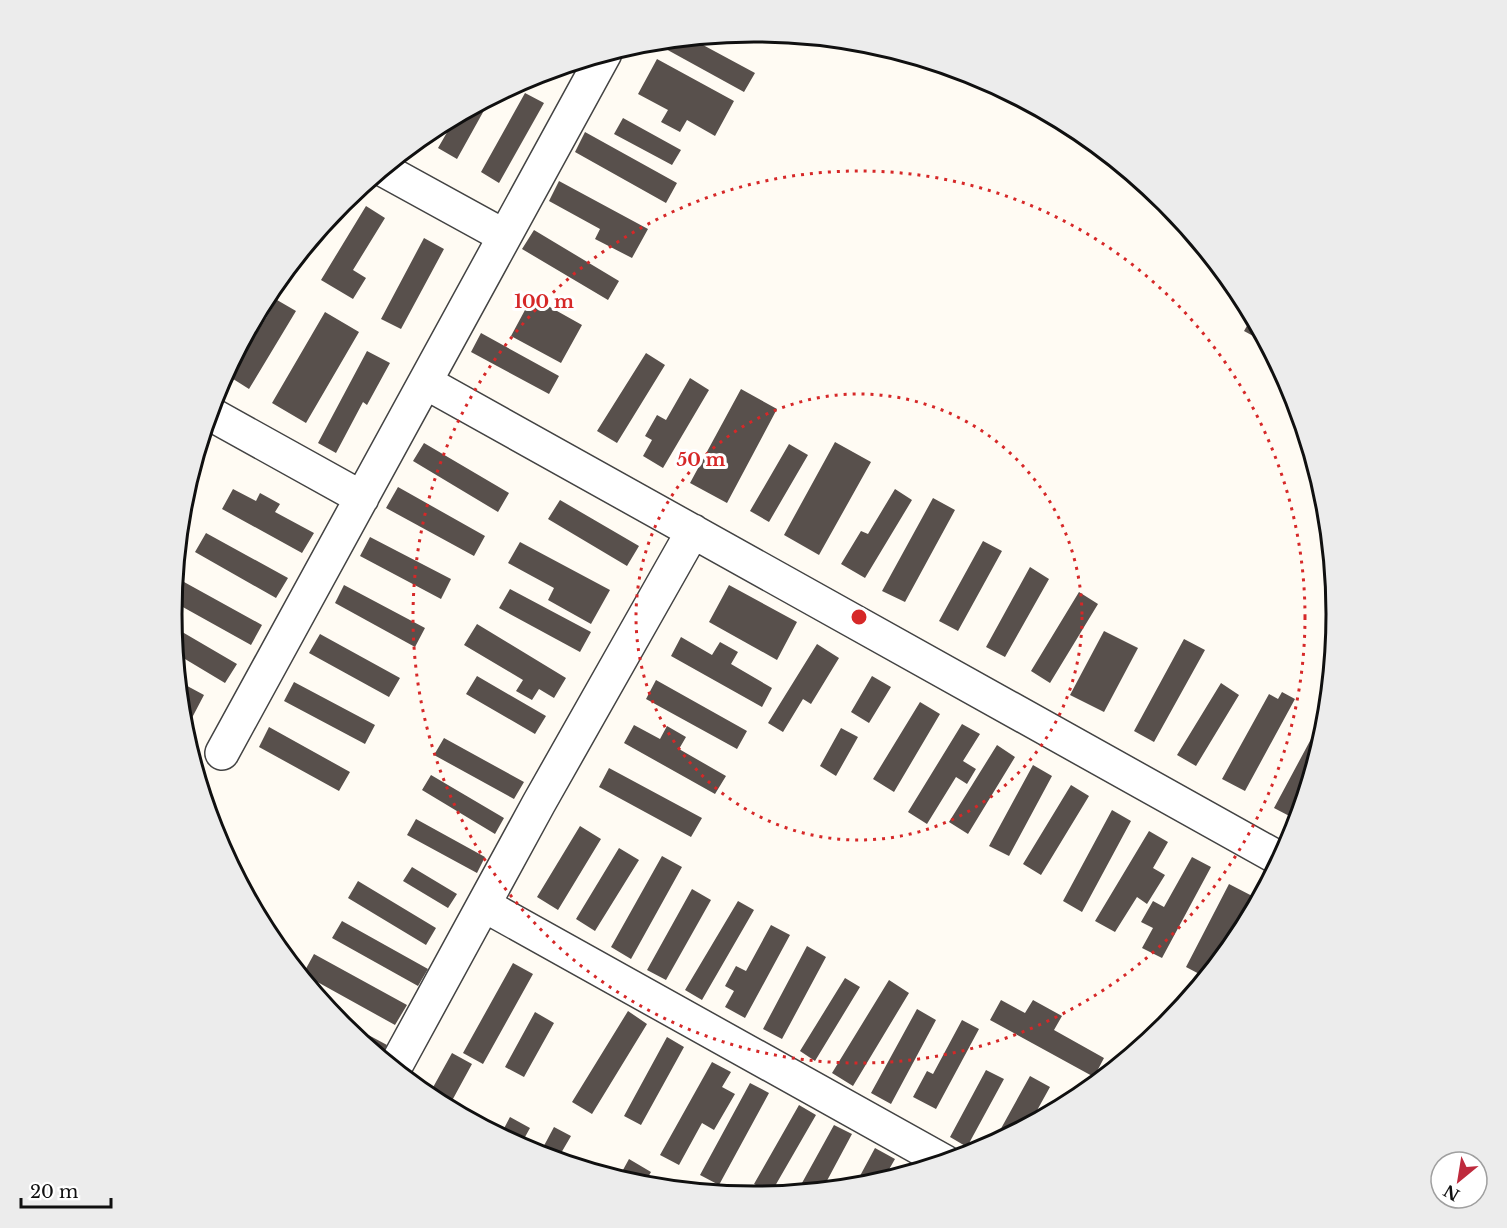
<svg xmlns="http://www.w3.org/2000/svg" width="1507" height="1228" viewBox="0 0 1507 1228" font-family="'Libre Baskerville',serif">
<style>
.building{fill:#58504c}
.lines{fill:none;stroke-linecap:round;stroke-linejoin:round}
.minor-casing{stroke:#434343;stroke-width:36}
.minor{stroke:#fff;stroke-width:33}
.ring{fill:none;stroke:#d62828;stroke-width:3;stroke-dasharray:3 6}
.rim{fill:none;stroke:#101010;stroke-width:3}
.centre{fill:#d62828;stroke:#fff;stroke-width:3}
.ring-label{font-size:18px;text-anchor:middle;font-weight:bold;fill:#d62828;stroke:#fff;stroke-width:6;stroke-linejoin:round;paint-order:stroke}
</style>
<rect width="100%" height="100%" fill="#fffbf3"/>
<!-- building -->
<path class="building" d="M690 38 755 73 744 92 664 48 668 40Z
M657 59 734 101 715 136 687 120 680 132 661 122 668 110 638 94Z
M525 93 544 103 499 183 481 172Z
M492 96 457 159 438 148 457 115Z
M623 118 681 150 672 165 614 134Z
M585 132 677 183 666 203 575 152Z
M559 181 648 229 632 258 595 239 600 229 549 201Z
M366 206 385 218 353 270 366 278 353 299 321 280Z
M534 230 619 281 608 300 522 249Z
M424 238 444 249 401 329 381 319Z
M307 245 294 270 288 267Z
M532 297 582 325 561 363 511 336Z
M277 300 296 311 249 389 230 377Z
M325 312 359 332 306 423 272 403Z
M1252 317 1265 342 1266 343 1244 331Z
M481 333 559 376 549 394 471 352Z
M367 351 390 363 367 405 363 402 336 453 318 443Z
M646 353 665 365 617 443 597 431Z
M690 378 709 390 663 468 643 456 652 440 645 436 657 415 666 420Z
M741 389 777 409 727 503 690 483Z
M835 442 871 462 819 555 784 535Z
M424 443 509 493 498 512 413 461Z
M789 444 808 455 769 522 750 511Z
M398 487 485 536 474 556 386 508Z
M233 489 256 501 260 493 280 504 275 512 314 533 302 553 222 509Z
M895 489 912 500 865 578 841 564 861 531 868 534Z
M933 498 955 510 905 602 882 591Z
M560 500 639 546 627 566 548 519Z
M206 533 288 578 276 598 195 552Z
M370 537 451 579 441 599 360 556Z
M983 541 1002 551 958 631 939 621Z
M520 542 610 590 591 624 548 600 554 588 508 563Z
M1030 567 1049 579 1005 657 986 647Z
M175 577 262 625 251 645 172 601Z
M344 585 425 628 415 647 335 603Z
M729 585 797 622 777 660 709 622Z
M510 589 591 632 580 652 499 608Z
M1079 592 1098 604 1050 683 1031 671Z
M477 624 566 678 554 698 539 689 532 700 516 691 523 680 464 645Z
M172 626 237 664 225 683 175 653Z
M1104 631 1138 648 1104 712 1070 695Z
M320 634 400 678 389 697 309 653Z
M681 637 712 655 720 642 738 652 731 664 772 688 762 707 671 656Z
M1184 639 1205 650 1154 742 1134 731Z
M817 644 839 658 811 704 803 699 783 732 768 723Z
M477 676 546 716 535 734 466 694Z
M872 676 891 687 869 723 851 712Z
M656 680 747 731 737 749 646 699Z
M178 681 204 695 184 733 182 727Z
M294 682 375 725 365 744 284 701Z
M1221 683 1239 695 1196 766 1177 755Z
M1282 692 1295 699 1245 791 1222 779 1269 694 1278 699Z
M920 702 940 714 894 792 873 779Z
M962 724 980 734 963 761 976 769 967 784 956 777 927 824 908 812Z
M634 725 660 739 667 726 686 737 679 749 726 776 715 794 624 743Z
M269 727 350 772 339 791 259 747Z
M841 728 858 737 836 776 820 766Z
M444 738 524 782 514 799 434 755Z
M1311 739 1320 744 1297 820 1274 808Z
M997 745 1015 757 968 834 949 822Z
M1033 765 1052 776 1009 856 989 846Z
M609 768 702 818 691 837 599 787Z
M431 775 504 818 495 834 422 790Z
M1071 785 1089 796 1041 875 1023 864Z
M1112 810 1131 821 1082 912 1063 901Z
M416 819 485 857 477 873 407 835Z
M580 826 601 839 558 910 537 897Z
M1149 831 1168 842 1153 868 1165 875 1147 904 1137 897 1115 932 1095 921Z
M619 848 639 860 595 931 576 919Z
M662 856 682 867 631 959 611 947Z
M1192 857 1211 867 1162 958 1142 948 1153 928 1141 922 1153 901 1164 907Z
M412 867 457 894 448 908 403 881Z
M358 881 436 928 426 945 348 898Z
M1229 884 1258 899 1238 938 1205 977 1186 967Z
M692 889 711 900 666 980 647 970Z
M738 901 754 910 702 1000 685 990Z
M342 921 428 969 418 986 332 938Z
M771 925 790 935 745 1018 725 1007 734 991 725 986 736 966 746 971Z
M807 946 826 957 782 1039 763 1029Z
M314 954 407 1005 395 1025 303 974Z
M513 963 533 974 483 1064 463 1053Z
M845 978 860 987 815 1061 800 1051Z
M889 980 909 993 853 1086 832 1073Z
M1001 1000 1025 1013 1033 1000 1062 1016 1054 1030 1104 1058 1094 1077 990 1020Z
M917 1009 936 1020 891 1104 871 1093Z
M628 1011 647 1024 592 1114 572 1102Z
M535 1012 554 1023 524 1077 505 1067Z
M333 1016 387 1045 380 1058 341 1026Z
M962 1020 979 1029 936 1109 913 1097 927 1071 933 1074Z
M667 1037 684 1047 641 1125 624 1116Z
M452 1053 472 1064 448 1108 430 1098 417 1087 418 1084 431 1091Z
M712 1062 731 1072 722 1087 735 1094 714 1130 702 1123 679 1165 660 1155Z
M986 1070 1004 1079 967 1147 950 1137Z
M1030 1076 1050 1087 1030 1123 993 1143Z
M750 1083 769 1093 719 1185 700 1175Z
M1075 1087 1085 1092 1065 1105Z
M799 1105 816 1115 771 1193 754 1184Z
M510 1117 530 1128 520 1146 500 1136Z
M834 1125 852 1134 822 1190 797 1192Z
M554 1127 571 1136 557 1160 539 1155Z
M875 1148 895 1159 883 1180 854 1187Z
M629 1159 651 1172 643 1186 618 1179Z"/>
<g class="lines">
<!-- minor casing -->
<g class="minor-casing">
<path id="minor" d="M382 169 504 236
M425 382 1280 859
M209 413 362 498
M222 753 605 53
M484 905 945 1162
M394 1069 539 803 693 531"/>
</g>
<!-- minor -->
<use href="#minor" class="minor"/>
</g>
<!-- distance rings -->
<g class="ring">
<circle cx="859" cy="617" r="223"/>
<circle cx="859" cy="617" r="446"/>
</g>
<!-- crop -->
<path d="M0 0H1507V1228H0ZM182 614a572 572 0 1 1 1144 0a572 572 0 1 1-1144 0Z" fill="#ececec" fill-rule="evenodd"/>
<path class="rim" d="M182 614a572 572 0 1 1 1144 0a572 572 0 1 1-1144 0Z"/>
<circle cx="859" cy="617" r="9" class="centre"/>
<g class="ring-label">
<text x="544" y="308">100 m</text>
<text x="701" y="466">50 m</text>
</g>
<!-- north arrow -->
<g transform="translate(1459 1180) rotate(210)"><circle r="28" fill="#ffffff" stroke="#9f9f9f" stroke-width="1.5"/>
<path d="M0-4.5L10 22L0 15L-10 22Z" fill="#be2a3d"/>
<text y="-9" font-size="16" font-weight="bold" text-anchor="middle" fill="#101010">N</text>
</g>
<!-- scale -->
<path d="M21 1198v9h90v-9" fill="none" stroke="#101010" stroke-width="3"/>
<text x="30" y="1198" font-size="18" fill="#101010" stroke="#ffffff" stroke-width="4.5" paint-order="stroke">20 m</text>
</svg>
